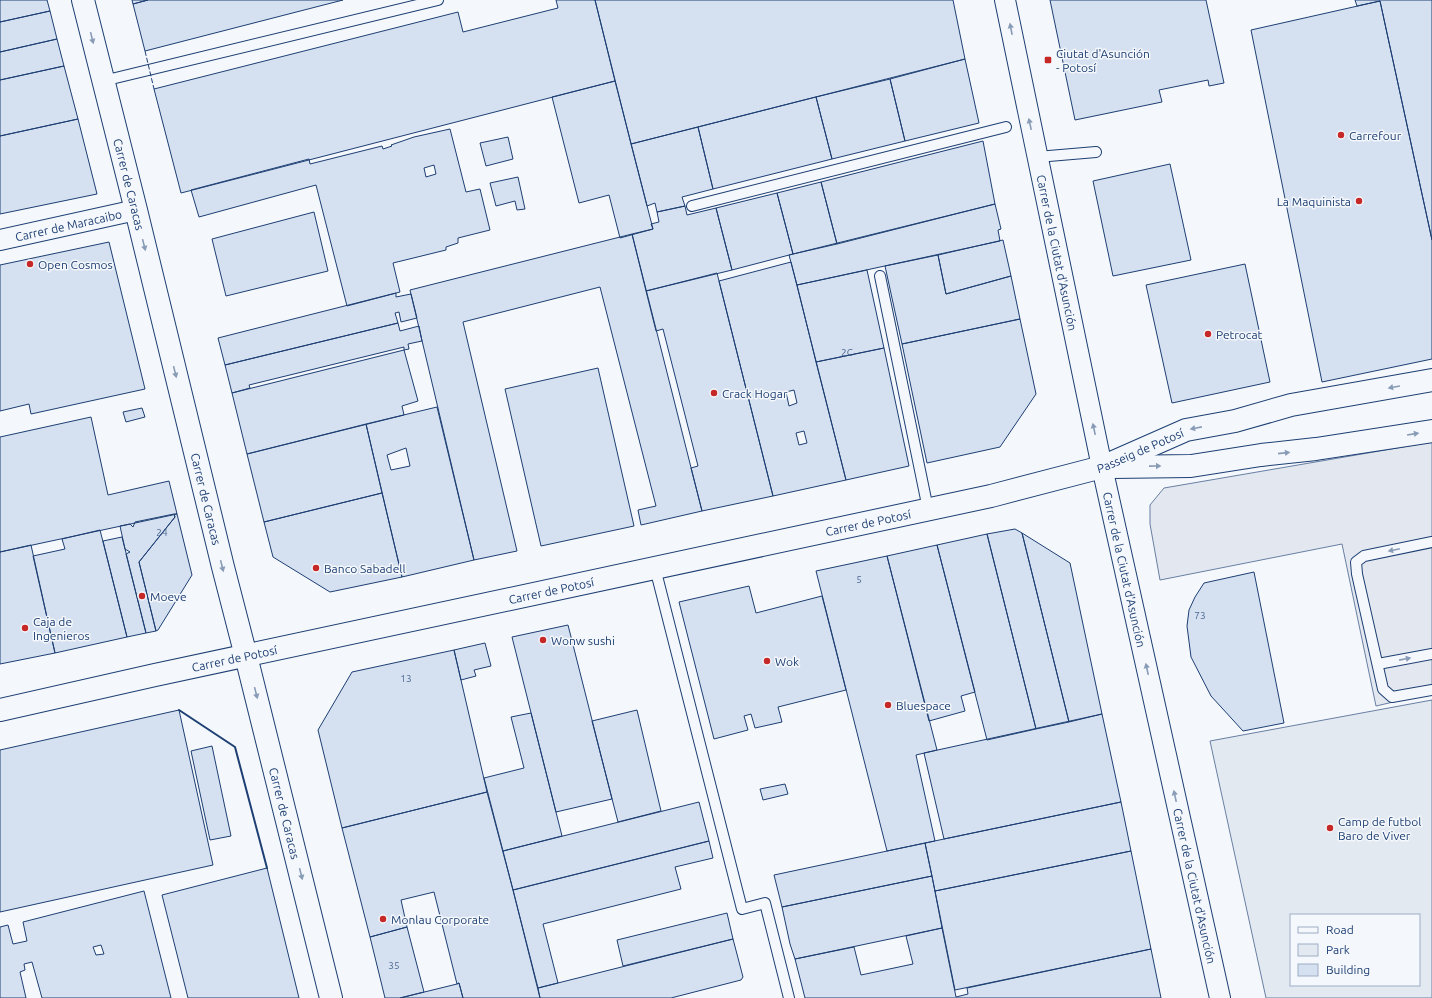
<svg xmlns="http://www.w3.org/2000/svg" width="1432" height="998" viewBox="0 0 1432 998" font-family="Ubuntu,sans-serif">
<style>
.green{fill:#e3e9f0;stroke:#687fa3;fill-rule:evenodd}
.parking{fill:#e3e8f0;stroke:#687fa3}
.building{fill:#d5e0f0;stroke:#1d3f73;fill-rule:evenodd}
.lines{fill:none;stroke-linecap:round;stroke-linejoin:round}
.lane-casing{stroke:#1d3f73;stroke-width:12}
.street-casing{stroke:#1d3f73;stroke-width:22}
.secondary-casing{stroke:#1d3f73;stroke-width:24}
.lane{stroke:#f4f7fb;stroke-width:10}
.street{stroke:#f4f7fb;stroke-width:20}
.secondary{stroke:#f4f7fb;stroke-width:22}
.fence{stroke:#1d3f73;stroke-width:1;stroke-dasharray:5 2;stroke-linecap:butt}
.wall{stroke:#1d3f73;stroke-width:2}
.oneway{fill:#889bb7}
.poi-dot{fill:#c62828;stroke:#f4f7fb;stroke-width:1.5}
.labels{text-anchor:middle;dominant-baseline:central;stroke-width:3;stroke-linejoin:round;paint-order:stroke}
.number-label{font-size:10px;fill:#4b6792}
.poi-label{font-size:12px;fill:#1d3f73;stroke:#f4f7fb;text-anchor:start}
.street-label{font-size:12px;fill:#1d3f73;stroke:#f4f7fb}
</style>
<rect width="100%" height="100%" fill="#f4f7fb"/>
<!-- green -->
<path class="green" d="M1432 700V998H1266L1210 741ZM1291 915H1419V985H1291Z"/>
<!-- parking -->
<path class="parking" d="M1432 442V693L1376 706 1342 544 1160 580 1150 524V505L1164 488Z"/>
<!-- building -->
<path class="building" d="M0 0H47L50 11 0 22Z
M132 0H148L133 4Z
M148 0H343L145 51 133 4Z
M556 0H595L615 81 181 193 154 89 458 12 463 32 558 8Z
M595 0H953L965 59 631 144Z
M1050 0H1206L1224 83 1209 86 1208 80 1159 90 1162 102 1075 120Z
M1355 0H1432V240L1380 1 1357 6Z
M1380 1 1432 240V359L1322 382 1251 30Z
M50 11 57 39 0 52V22Z
M57 39 64 66 0 80V52Z
M965 59 979 123 905 141 890 79Z
M64 66 78 119 0 136V80Z
M890 79 905 141 832 159 816 97Z
M615 81 653 229 620 238 609 195 579 203 552 97Z
M816 97 832 159 713 189 698 127Z
M78 119 97 194 0 214V136Z
M698 127 713 189 682 197 685 206 657 212 655 203 647 206 631 144Z
M450 129 466 192 480 189 490 230 458 238V243L446 247V250L393 263 400 292 347 306 316 185 199 217 191 190 309 159 310 164 382 146 383 149 392 146 391 145 414 137ZM434 165 436 174 426 177 424 168Z
M508 137 513 159 486 166 480 143Z
M983 141 995 204 837 244 821 182Z
M1170 164 1191 260 1113 276 1093 181Z
M518 177 525 209 517 210 515 201 496 206 490 183Z
M821 182 837 244 793 254 777 193Z
M777 193 793 254 732 270 716 208Z
M995 204 1001 229 998 230 1000 241 797 285 789 255Z
M685 206 687 215 716 208 732 270 646 291 632 234 653 229 651 224 659 222 657 212Z
M314 212 328 271 226 296 212 239Z
M632 234 702 511 641 525 638 510 656 506 600 287 463 322 517 551 474 560 410 290Z
M1003 240 1011 276 946 294 938 255Z
M109 242 145 389 31 414 29 404 0 411V265Z
M938 255 946 294 1011 276 1020 319 902 344 885 266Z
M791 262 846 480 773 496 719 281ZM794 390 797 403 789 406 786 392ZM804 431 807 443 799 445 796 433Z
M1245 264 1270 382 1172 403 1146 285Z
M867 270 884 348 816 362 797 285Z
M717 273 773 496 702 511 691 468 698 466 663 329 656 331 646 291Z
M396 293V297L411 294 417 318 401 322 399 312 395 313 398 323 225 365 218 338Z
M1020 319 1036 394 1000 447 927 463 902 344Z
M398 323 400 331 419 326 422 341 408 344 409 349 404 350V347L249 385 250 388 232 393 225 365Z
M884 348 909 466 846 480 816 362Z
M404 350 418 401 402 406 404 415 247 454 232 393Z
M598 368 634 526 541 546 505 389Z
M437 407 474 560 402 577 366 424ZM406 448 410 466 391 470 387 455Z
M142 408 145 417 126 422 123 412Z
M91 417 108 495 169 481 177 514 0 552V437Z
M366 424 382 493 264 522 247 454Z
M382 493 402 577 330 592 273 557 264 522Z
M174 514 175 517 139 562 156 631 146 633 126 554 130 552 125 549 120 526 130 524 133 527 135 522Z
M174 514H177L192 575 158 630 156 631 139 562 175 517Z
M1015 529 1022 533 1069 722 1036 729 987 534Z
M100 530 127 637 55 653 33 556 65 549 62 539Z
M1022 533 1070 563 1102 714 1069 722Z
M987 534 1036 729 987 740 937 545Z
M122 537 146 633 127 637 103 541Z
M31 545 55 653 0 664V552Z
M937 545 975 692 961 696 965 711 929 721 887 556Z
M887 556 937 750 916 755 935 841 887 851 816 571Z
M1254 572 1284 723 1243 731 1211 696 1191 657 1187 626 1189 610 1195 597 1204 583Z
M749 586 756 613 822 596 846 690 778 707 782 722 755 728 751 714 744 716 748 730 714 739 679 602Z
M568 625 612 799 556 812 512 637Z
M485 643 491 666 474 670 476 676 461 680 454 650Z
M454 650 487 792 342 828 318 730 352 672Z
M179 710 213 865 0 912V750Z
M637 710 661 811 618 822 592 721Z
M531 713 562 836 503 851 484 778 524 768 511 717Z
M1102 714 1121 802 944 839 924 753Z
M212 746 231 836 210 840 191 751Z
M785 784 788 794 763 800 760 789Z
M487 792 513 890 540 998H463L459 983 457 984 434 892 401 900 407 927 370 937 342 828Z
M699 802 709 841 513 890 503 851Z
M1121 802 1131 851 935 891 925 843Z
M709 841 713 858 675 867 681 889 543 924 558 983 538 988 513 890Z
M925 843 932 876 782 907 774 875Z
M1131 851 1151 949 955 990 935 891Z
M267 868 299 998H188L162 895Z
M932 876 942 928 795 959 790 944 782 907Z
M144 891 171 998H42L32 962 24 964 25 970 20 972 26 998H0V927L8 925 13 944 27 941 23 922ZM101 945 104 954 96 955 93 947Z
M727 913 733 939 623 966 617 940Z
M407 927 424 992 400 998H385L370 937Z
M942 928 956 997 968 994 967 988 1151 949 1161 998H805L795 959 854 947 861 975 913 964 906 936Z
M733 939 743 977 741 980 671 998H540L538 988Z
M459 983 463 998H400L457 984Z"/>
<g class="lines">
<!-- lane casing -->
<g class="lane-casing">
<path id="lane" d="M103 81 438 0
M1037 157 1096 152
M692 206 1006 127
M880 276 928 509
M1432 542 1364 556 1356 562 1357 574 1383 689 1392 697 1432 690
M655 568 742 909 765 903 789 998
M1378 664 1432 654"/>
</g>
<!-- street casing -->
<g class="street-casing">
<g id="street">
<path id="s1" d="M1005 0 1102 467 1220 998"/>
<path id="s2" d="M0 240 136 210"/>
</g>
</g>
<!-- secondary casing -->
<g class="secondary-casing">
<g id="secondary">
<path id="s3" d="M83 0 136 210 223 567 246 656 331 998"/>
<path d="M1112 467 1191 466 1261 455 1316 449 1432 431"/>
<path id="s4" d="M0 710 155 675 991 496 1102 467 1186 430 1235 421 1291 405 1432 380"/>
</g>
</g>
<!-- lane -->
<use href="#lane" class="lane"/>
<!-- street -->
<use href="#street" class="street"/>
<!-- secondary -->
<use href="#secondary" class="secondary"/>
<!-- fence -->
<path class="fence" d="M145 51 154 89"/>
<!-- wall -->
<path class="wall" d="M179 710 235 747 267 868"/>
</g>
<!-- one-way arrows -->
<defs><path id="oneway-solid" d="M-6-.8H1V-3.2L6.5 0L1 3.2V.8H-6Z"/></defs>
<g class="oneway">
<use href="#oneway-solid" transform="translate(1011 29) rotate(-101)"/>
<use href="#oneway-solid" transform="translate(92 38) rotate(76)"/>
<use href="#oneway-solid" transform="translate(1030 124) rotate(-102)"/>
<use href="#oneway-solid" transform="translate(144 245) rotate(76)"/>
<use href="#oneway-solid" transform="translate(175 372) rotate(76)"/>
<use href="#oneway-solid" transform="translate(1394 387) rotate(170)"/>
<use href="#oneway-solid" transform="translate(1196 428) rotate(169)"/>
<use href="#oneway-solid" transform="translate(1094 429) rotate(-102)"/>
<use href="#oneway-solid" transform="translate(1413 434) rotate(-9)"/>
<use href="#oneway-solid" transform="translate(1284 453) rotate(-6)"/>
<use href="#oneway-solid" transform="translate(1155 466) rotate(-1)"/>
<use href="#oneway-solid" transform="translate(1394 550) rotate(168)"/>
<use href="#oneway-solid" transform="translate(222 566) rotate(76)"/>
<use href="#oneway-solid" transform="translate(1405 659) rotate(-11)"/>
<use href="#oneway-solid" transform="translate(1147 669) rotate(-102)"/>
<use href="#oneway-solid" transform="translate(256 693) rotate(76)"/>
<use href="#oneway-solid" transform="translate(1175 796) rotate(-102)"/>
<use href="#oneway-solid" transform="translate(301 874) rotate(76)"/>
</g>
<!-- markers -->
<g class="poi-dot">
<rect x="1044" y="56" width="8" height="8" rx="2"/>
<circle cx="1341" cy="135" r="4"/>
<circle cx="1359" cy="201" r="4"/>
<circle cx="30" cy="264" r="4"/>
<circle cx="1208" cy="334" r="4"/>
<circle cx="714" cy="393" r="4"/>
<circle cx="316" cy="568" r="4"/>
<circle cx="142" cy="596" r="4"/>
<circle cx="25" cy="628" r="4"/>
<circle cx="543" cy="640" r="4"/>
<circle cx="767" cy="661" r="4"/>
<circle cx="888" cy="705" r="4"/>
<circle cx="1330" cy="828" r="4"/>
<circle cx="383" cy="919" r="4"/>
</g>
<g class="labels">
<!-- number labels -->
<g class="number-label">
<text x="847" y="352">2C</text>
<text x="162" y="532">24</text>
<text x="859" y="579">5</text>
<text x="1200" y="615">73</text>
<text x="406" y="678">13</text>
<text x="394" y="965">35</text>
</g>
<!-- poi labels -->
<g class="poi-label">
<text x="1056" y="53">Ciutat d'Asunción<tspan x="1056" dy="14">- Potosí</tspan></text>
<text x="1349" y="135">Carrefour</text>
<text x="1351" y="201" text-anchor="end">La Maquinista</text>
<text x="38" y="264">Open Cosmos</text>
<text x="1216" y="334">Petrocat</text>
<text x="722" y="393">Crack Hogar</text>
<text x="324" y="568">Banco Sabadell</text>
<text x="150" y="596">Moeve</text>
<text x="33" y="621">Caja de<tspan x="33" dy="14">Ingenieros</tspan></text>
<text x="551" y="640">Wonw sushi</text>
<text x="775" y="661">Wok</text>
<text x="896" y="705">Bluespace</text>
<text x="1338" y="821">Camp de futbol<tspan x="1338" dy="14">Baro de Viver</tspan></text>
<text x="391" y="919">Monlau Corporate</text>
</g>
<!-- street labels -->
<g class="street-label">
<text stroke="none"><textPath href="#s3" startOffset="190">Carrer de Caracas</textPath></text>
<text stroke="none"><textPath href="#s2" startOffset="70">Carrer de Maracaibo</textPath></text>
<text stroke="none"><textPath href="#s1" startOffset="258">Carrer de la Ciutat d'Asunción</textPath></text>
<text stroke="none"><textPath href="#s4" startOffset="1170">Passeig de Potosí</textPath></text>
<text stroke="none"><textPath href="#s3" startOffset="514">Carrer de Caracas</textPath></text>
<text stroke="none"><textPath href="#s4" startOffset="888">Carrer de Potosí</textPath></text>
<text stroke="none"><textPath href="#s1" startOffset="582">Carrer de la Ciutat d'Asunción</textPath></text>
<text stroke="none"><textPath href="#s4" startOffset="564">Carrer de Potosí</textPath></text>
<text stroke="none"><textPath href="#s4" startOffset="240">Carrer de Potosí</textPath></text>
<text stroke="none"><textPath href="#s3" startOffset="838">Carrer de Caracas</textPath></text>
<text stroke="none"><textPath href="#s1" startOffset="906">Carrer de la Ciutat d'Asunción</textPath></text>
</g>
</g>
<!-- legend -->
<rect x="1290" y="914" width="130" height="72" fill="#f4f7fb" stroke="#9eadc5"/>
<rect x="1298" y="927" width="20" height="6" fill="#f4f7fb" stroke="#9eadc5"/>
<text x="1326" y="934" font-size="12" fill="#1d3f73">Road</text>
<rect x="1298" y="944" width="20" height="12" fill="#e3e9f0" stroke="#9eadc5"/>
<text x="1326" y="954" font-size="12" fill="#1d3f73">Park</text>
<rect x="1298" y="964" width="20" height="12" fill="#d5e0f0" stroke="#9eadc5"/>
<text x="1326" y="974" font-size="12" fill="#1d3f73">Building</text>
</svg>
